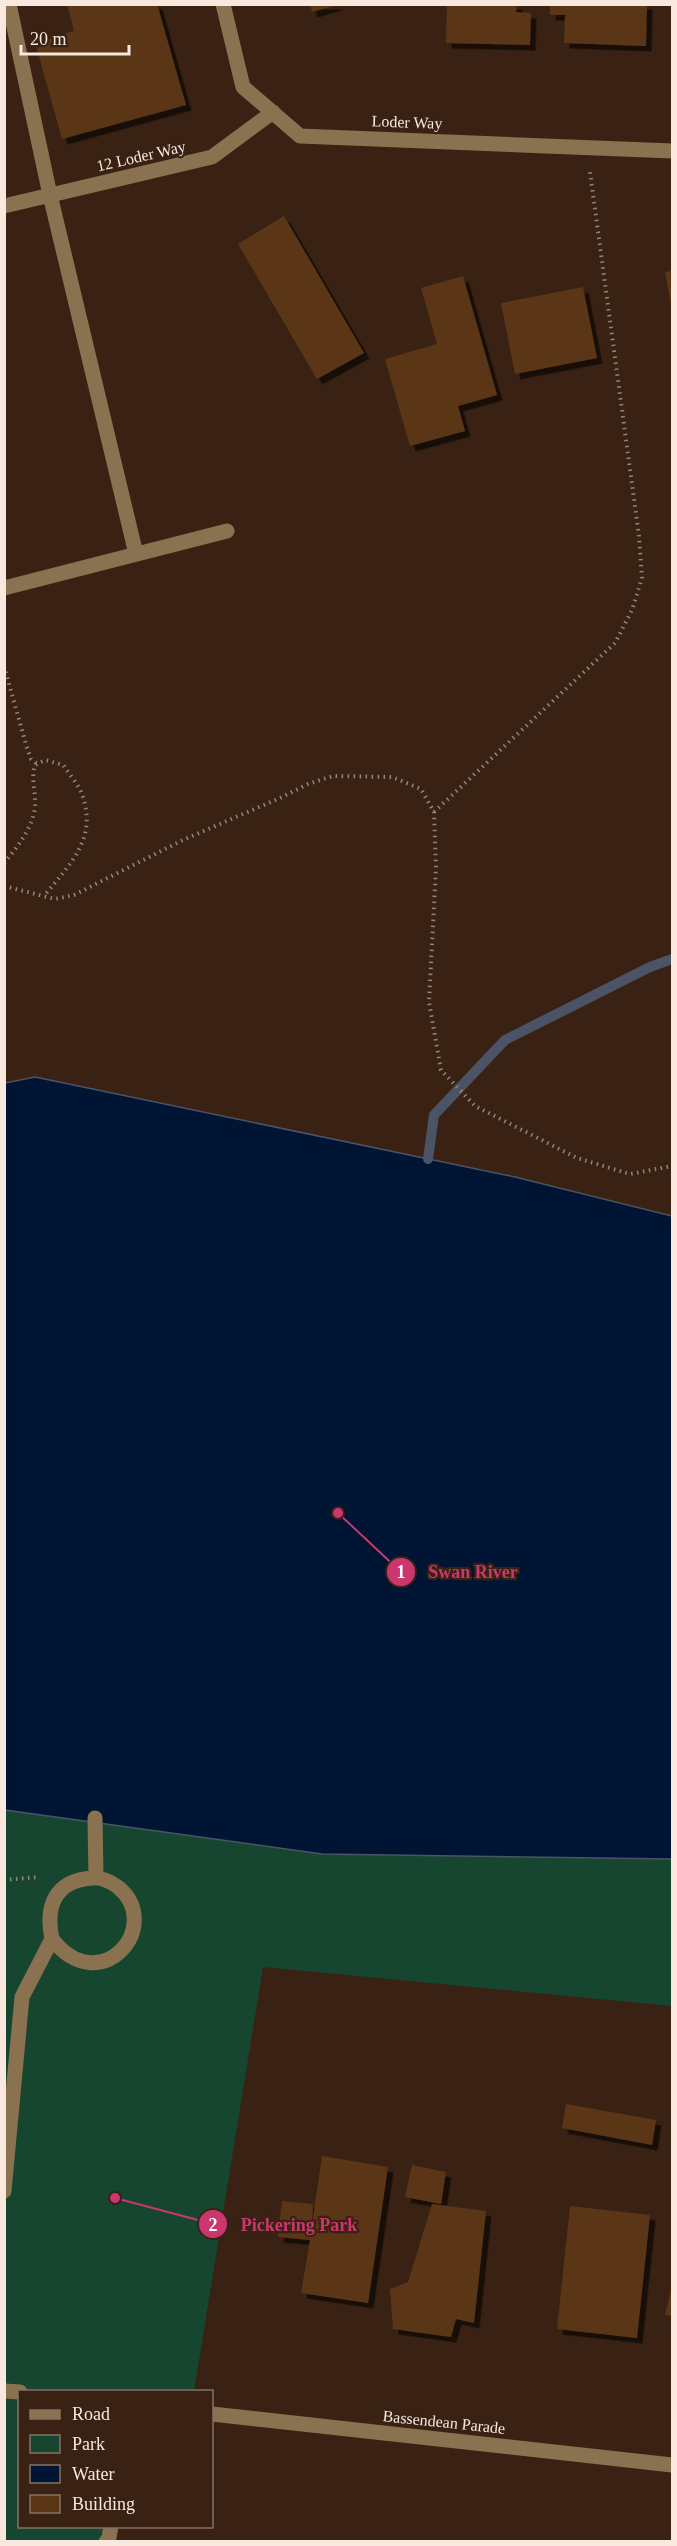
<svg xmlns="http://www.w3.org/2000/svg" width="677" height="2546" viewBox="0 0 677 2546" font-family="'Times New Roman',serif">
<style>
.green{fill:#174630}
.water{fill:#001433;stroke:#4a5466;stroke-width:1.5}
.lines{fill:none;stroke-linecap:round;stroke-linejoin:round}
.stream{stroke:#4a5466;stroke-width:10}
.building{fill:#5a3616;filter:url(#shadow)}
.path{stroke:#978477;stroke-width:4;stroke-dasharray:1.5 4.5;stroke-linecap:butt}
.minor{stroke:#8a714f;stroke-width:15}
.labels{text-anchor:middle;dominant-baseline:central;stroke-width:4.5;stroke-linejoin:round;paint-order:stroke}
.street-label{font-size:16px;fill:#f8e8de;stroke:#392213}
.leader{fill:none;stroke:#ca376f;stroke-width:2}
.callout-dot{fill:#ca376f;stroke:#392213;stroke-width:2}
.mark-label{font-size:18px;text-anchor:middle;font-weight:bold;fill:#fff}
.callout-label{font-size:18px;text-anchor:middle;font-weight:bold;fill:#ca376f;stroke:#392213;stroke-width:4.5;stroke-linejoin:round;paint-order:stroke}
</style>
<defs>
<filter id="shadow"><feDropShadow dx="5.5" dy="5.5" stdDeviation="0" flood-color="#0009"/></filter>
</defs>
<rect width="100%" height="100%" fill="#392213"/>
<!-- green -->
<path class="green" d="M5 1810 322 1854 672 1859V2006L263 1967 194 2391 20 2392V2526L111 2527 106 2541 5 2542Z"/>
<!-- water -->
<path class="water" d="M35 1077 515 1177 672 1216V1859L322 1854 5 1810V1083Z"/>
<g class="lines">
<!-- stream -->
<path class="stream" d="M428 1159 434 1115 505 1040 650 967 672 959"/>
</g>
<!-- building -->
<path class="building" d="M67 4H157L186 105 62 139 35 42 74 31Z
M310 4H337V5L312 12Z
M447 4H517L516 12 531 13 530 45 446 43Z
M550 4H647L646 46 564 43 565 15H550Z
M284 216 364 353 317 379 238 244Z
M672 271V303H671L665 272Z
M463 276 497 395 458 406 465 431 410 446 385 359 437 344 421 288Z
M583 287 597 358 515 374 501 303Z
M566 2104 656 2120 652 2145 562 2128Z
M322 2156 388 2167 368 2303 301 2293 310 2240 278 2237 282 2201 313 2204 312 2224Z
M412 2165 446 2172 441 2204 405 2197Z
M432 2204 486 2211 474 2323 456 2319 451 2337 393 2329 390 2289 408 2282Z
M570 2206 650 2215 637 2338 557 2329Z
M672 2286V2316L665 2315Z"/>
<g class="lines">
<!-- path -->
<path class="path" d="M4 666 27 748 31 759 37 764
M434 812 615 643 632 610 642 578 639 536 590 172
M4 863C16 849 30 831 34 813 38 798 30 781 35 765L45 760 63 765C70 775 80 786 83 797 97 840 69 865 44 896
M4 886 55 899 74 895 183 840 280 798 308 784 333 776 392 777 421 789 434 812 436 868 429 1002 441 1070 475 1106 577 1158 630 1174 672 1166
M4 1880 39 1877"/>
<!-- minor -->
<path class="minor" d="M9 4 50 195 136 554
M223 4 243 87 300 136 672 151
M4 206 212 157 273 112
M4 588 227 531
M95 1818 96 1877
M4 2191 22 1997 52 1939C45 1906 55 1880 93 1878 102 1877 111 1882 118 1887 165 1926 100 2001 52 1939
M4 2391 20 2392
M212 2414 672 2465
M106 2542 109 2538 111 2526"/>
</g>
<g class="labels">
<!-- street labels -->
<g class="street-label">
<text transform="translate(407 122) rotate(2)">Loder Way</text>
<text transform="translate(141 156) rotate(-13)">12 Loder Way</text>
<text transform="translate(444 2422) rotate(6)">Bassendean Parade</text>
</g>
</g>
<!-- callouts -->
<path class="leader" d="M338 1513L401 1572M115 2198L213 2224"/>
<g class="callout-dot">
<circle cx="338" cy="1513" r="6"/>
<circle cx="115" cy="2198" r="6"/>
<circle cx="401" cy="1572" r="15"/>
<circle cx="213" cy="2224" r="15"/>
</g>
<g class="mark-label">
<text x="401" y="1578">1</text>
<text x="213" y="2231">2</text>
</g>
<g class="callout-label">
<text x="473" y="1578">Swan River</text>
<text x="299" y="2231">Pickering Park</text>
</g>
<!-- border -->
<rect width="677" height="2546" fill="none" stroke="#f8e8de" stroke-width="12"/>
<!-- legend -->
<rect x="18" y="2390" width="195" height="138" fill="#392213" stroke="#857164" stroke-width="1.5"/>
<rect x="30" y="2410" width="30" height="9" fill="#8a714f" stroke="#857164" stroke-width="1.5"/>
<text x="72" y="2420" font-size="18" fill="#f8e8de">Road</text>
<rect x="30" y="2435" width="30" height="18" fill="#174630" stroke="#857164" stroke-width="1.5"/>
<text x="72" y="2450" font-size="18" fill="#f8e8de">Park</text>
<rect x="30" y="2465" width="30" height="18" fill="#001433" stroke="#857164" stroke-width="1.5"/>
<text x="72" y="2480" font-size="18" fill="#f8e8de">Water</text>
<rect x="30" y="2495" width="30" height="18" fill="#5a3616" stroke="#857164" stroke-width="1.5"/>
<text x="72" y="2510" font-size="18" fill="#f8e8de">Building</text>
<!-- scale -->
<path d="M21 45v9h108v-9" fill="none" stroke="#f8e8de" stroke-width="3"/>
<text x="30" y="45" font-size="18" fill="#f8e8de" stroke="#392213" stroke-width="4.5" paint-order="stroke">20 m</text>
</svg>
